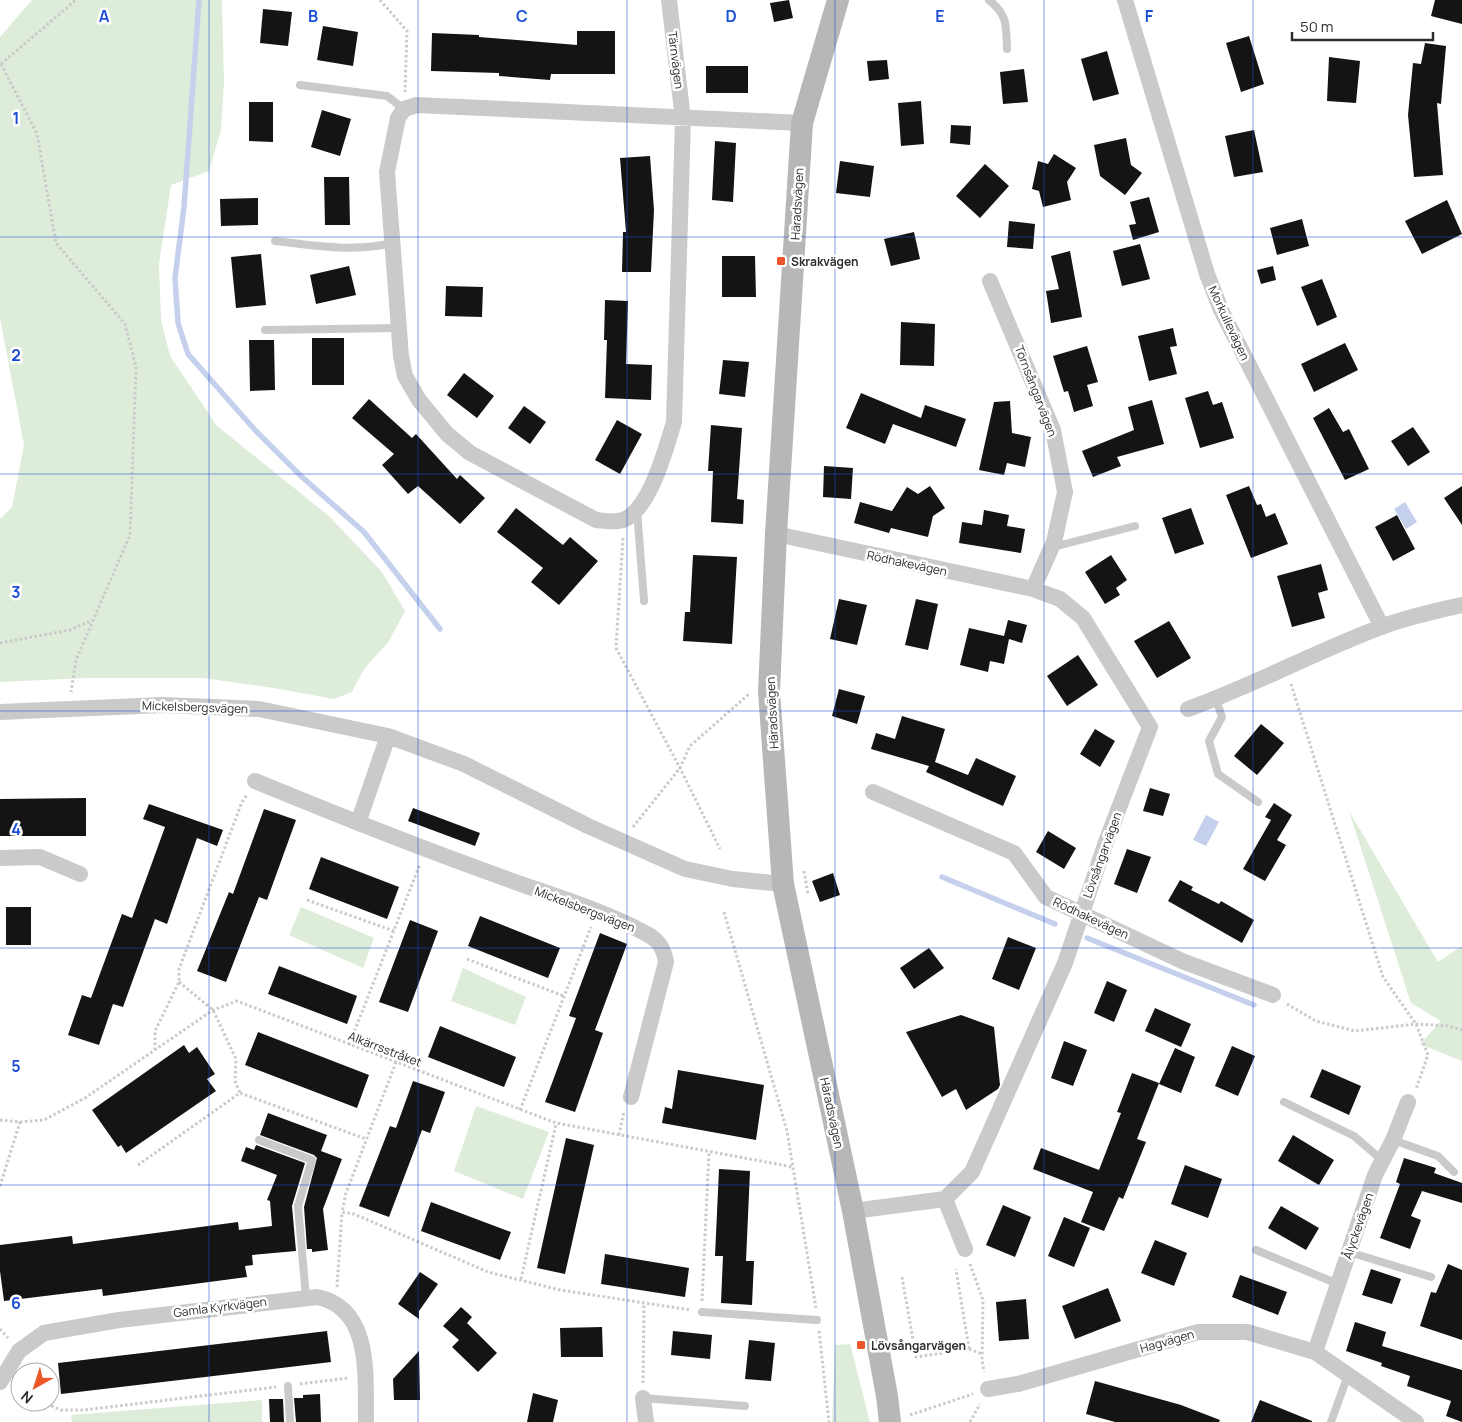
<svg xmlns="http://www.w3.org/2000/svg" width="1462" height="1422" viewBox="0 0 1462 1422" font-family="Manrope,sans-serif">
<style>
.green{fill:#deecda}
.water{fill:#c5d1ec}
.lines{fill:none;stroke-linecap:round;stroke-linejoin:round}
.stream{stroke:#c5d1ec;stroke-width:5.5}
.building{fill:#141414}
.path{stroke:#cacaca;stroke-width:3;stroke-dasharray:2.5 2.5;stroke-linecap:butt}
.lane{stroke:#cacaca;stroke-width:8}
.street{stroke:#cacaca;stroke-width:16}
.secondary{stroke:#b7b7b7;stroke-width:22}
.grid{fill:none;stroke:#1d4ed8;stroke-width:1;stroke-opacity:0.55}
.poi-dot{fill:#ec5628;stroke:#fff;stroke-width:2}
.labels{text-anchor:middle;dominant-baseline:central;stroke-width:5;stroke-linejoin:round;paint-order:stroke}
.street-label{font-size:12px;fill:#2d2d2d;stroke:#fff}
.poi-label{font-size:12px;font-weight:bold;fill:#2d2d2d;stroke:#fff;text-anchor:start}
.grid-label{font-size:16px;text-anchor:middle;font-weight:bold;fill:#1d4ed8;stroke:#fff;stroke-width:5;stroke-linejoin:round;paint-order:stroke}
</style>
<rect width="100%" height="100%" fill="#fff"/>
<!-- green -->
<path class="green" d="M32 0H222L224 82 221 130 209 171 171 185 159 264 161 320 170 356 217 426 329 516 382 572 405 611 389 641 364 669 352 692 334 699 274 688 203 678H86L0 682V519L12 507 24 445 0 318V37Z
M1349 811 1438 962 1462 946V1061L1420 1044 1441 1021 1411 1003Z
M301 907 374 938 363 968 289 935Z
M463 968 526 997 515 1025 451 1001Z
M476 1106 549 1132 523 1199 454 1171Z
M850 1344 870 1422H832L835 1345Z
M262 1400V1422H72L71 1415Z"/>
<!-- water -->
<path class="water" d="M1405 502 1417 522 1406 529 1394 509Z
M1206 815 1219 822 1206 846 1193 840Z"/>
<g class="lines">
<!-- stream -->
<path class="stream" d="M199 0 184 207 175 278 178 323 188 354 254 429 302 477 364 532 440 629
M942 877 1055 924
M1087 938 1254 1005"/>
</g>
<!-- building -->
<path class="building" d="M789 0 793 18 774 22 770 3Z
M1435 0H1462V24L1431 16Z
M263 9 292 12 288 46 260 43Z
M323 26 358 32 353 66 317 60Z
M577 31H615V74H551L550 80 499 76V73L431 71 432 33 479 35V37L577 45Z
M1249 36 1264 84 1241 92 1226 43Z
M1425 43 1446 46 1441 104 1437 103 1443 175 1414 177 1408 115 1413 63 1421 64Z
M1107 51 1119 94 1093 101 1081 59Z
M1329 57 1360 61 1356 103 1327 101Z
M887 60 889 79 869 81 867 61Z
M706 66H748V93H706Z
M1024 69 1028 102 1003 104 1000 72Z
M921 101 924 144 901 146 898 103Z
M249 102H273V142L249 141Z
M322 110 351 119 340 156 311 147Z
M951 125 971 126 970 145 950 143Z
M1254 130 1263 172 1234 177 1225 136Z
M1126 138 1131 165 1142 173 1125 195 1100 176 1094 145Z
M715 141 736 143 733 202 712 200Z
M1054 154 1076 168 1067 182 1071 200 1043 207 1039 191 1032 189 1038 161 1048 164Z
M650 156 654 210 651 272H622L623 232H626L620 158Z
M840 161 874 166 870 197 836 193Z
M985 164 1009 186 980 218 956 196Z
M324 177H349L350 225H325Z
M1149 197 1159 232 1133 240 1129 225 1136 224 1130 202Z
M258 198V225L221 226 220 199Z
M1447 200 1462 234 1422 254 1405 221Z
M1302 219 1309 246 1277 255 1270 228Z
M1009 221 1035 224 1033 249 1007 247Z
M914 232 920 259 891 266 884 239Z
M1140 244 1150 279 1122 286 1113 251Z
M1070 251 1082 317 1051 323 1046 291 1059 289 1051 256Z
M261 254 266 305 236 308 231 257Z
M722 256H755L756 297H722Z
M349 266 356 295 316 304 310 275Z
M1273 266 1276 280 1261 284 1257 270Z
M1322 279 1337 317 1317 326 1301 287Z
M446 286 483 287 482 317 445 316Z
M605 300 628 301 626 364 652 365 651 400 605 398 607 340H604Z
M901 322 935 324 934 366 900 365Z
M1173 328 1177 346 1170 347 1177 374 1149 381 1138 336Z
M312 338H344V385H312Z
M249 340H274L275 390 250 391Z
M1345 343 1358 370 1314 392 1301 364Z
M1087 346 1098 382 1087 385 1093 406 1074 412 1068 391 1064 392 1053 356Z
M723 360 749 362 745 397 719 394Z
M464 373 494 396 477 418 447 395Z
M1208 391 1213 405 1222 402 1234 438 1200 448 1185 398Z
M861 393 921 418 925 405 966 419 956 447 893 424 885 444 846 428Z
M369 399 412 438 416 434 457 479 460 475 485 498 460 524 418 486 408 494 382 465 394 454 352 418Z
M1152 400 1164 444 1117 457 1121 466 1093 477 1082 451 1134 430 1128 407Z
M1010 401 1012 433 1031 437 1025 467 1007 463 1004 475 979 470 994 402Z
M524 406 546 422 530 444 508 428Z
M1329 408 1343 432 1349 429 1369 469 1345 480 1313 418Z
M617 420 642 434 620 474 595 460Z
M711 425 742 428 737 499 744 500 743 524 711 522 713 471H708Z
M1413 427 1430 452 1408 466 1391 441Z
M824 466 853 468 851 499 823 497Z
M930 486 945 508 933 516 928 537 891 528 889 533 854 523 860 502 892 511 907 487 918 494Z
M1249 486 1257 505 1261 504 1266 517 1275 513 1288 544 1251 558 1226 495Z
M1462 486V525L1444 498Z
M516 508 563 545 570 537 598 561 559 605 531 582 543 568 497 532Z
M1191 508 1204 544 1175 554 1162 518Z
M984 510 1009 515 1007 526 1025 529 1021 553 959 543 962 522 982 525Z
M1397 515 1415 549 1393 561 1375 527Z
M693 555 737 557 732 644 683 641 685 612H690Z
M1111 555 1127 580 1116 588 1120 595 1105 604 1085 572Z
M1321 564 1328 590 1318 593 1325 618 1292 627 1277 576Z
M839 599 867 605 857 645 830 639Z
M916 599 938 604 928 650 905 645Z
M1008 620 1027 625 1022 643 1009 639 1004 664 990 661 988 672 960 665 969 628 1004 636Z
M1169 621 1191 658 1157 678 1134 641Z
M1078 655 1098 685 1067 706 1047 676Z
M839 689 865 696 857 724 832 716Z
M902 716 945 729 935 762 968 775 976 758 1016 776 1003 806 926 772 929 766 871 749 876 733 895 739Z
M1261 724 1284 743 1257 775 1234 756Z
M1095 729 1115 741 1100 767 1080 754Z
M1150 788 1170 794 1163 816 1143 811Z
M86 798V836H0V799Z
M1274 803 1292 815 1277 840 1286 845 1265 881 1243 869 1271 820 1265 817Z
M149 804 223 830 217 846 197 838 167 924 155 919 123 1007 113 1004 99 1045 68 1035 82 995 91 998 122 914 132 918 165 827 143 819Z
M413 808 480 833 475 846 408 821Z
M264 809 296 820 267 900 259 897 226 982 197 971 229 892 233 894Z
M1048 831 1076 848 1064 869 1036 852Z
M1127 849 1151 857 1137 893 1114 884Z
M321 857 399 887 387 919 309 889Z
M833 873 840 895 820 902 812 881Z
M1180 880 1193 887 1191 890 1219 904 1221 901 1254 920 1242 943 1168 901Z
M6 907H31V945H6Z
M480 916 560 948 548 978 468 946Z
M410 920 438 931 408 1012 379 1002Z
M600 933 627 944 595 1030 603 1033 575 1112 545 1102 576 1018 569 1016Z
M1008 937 1036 948 1019 990 992 979Z
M929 948 944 968 914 989 900 968Z
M279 966 357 996 347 1024 268 994Z
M1107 981 1127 990 1114 1022 1094 1013Z
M1155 1008 1191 1024 1181 1047 1145 1031Z
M961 1015 994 1027 1000 1085 998 1089 966 1110 956 1089 942 1097 906 1032Z
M440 1026 516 1057 504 1087 428 1057Z
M258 1032 369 1075 357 1108 245 1065Z
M1064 1041 1087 1050 1073 1086 1051 1078Z
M184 1045 189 1053 197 1047 215 1074 207 1079 216 1091 126 1153 121 1145 118 1147 92 1110Z
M1232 1046 1255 1056 1238 1096 1215 1086Z
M1175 1048 1195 1057 1181 1093 1159 1084Z
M1322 1069 1361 1086 1349 1115 1310 1097Z
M678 1070 764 1085 756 1140 662 1123 665 1107 672 1109Z
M1132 1073 1159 1083 1137 1139 1146 1142 1123 1199 1119 1197 1104 1231 1081 1222 1093 1192 1033 1169 1041 1148 1099 1170 1121 1113 1117 1112Z
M413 1081 445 1092 430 1133 422 1130 389 1217 359 1206 390 1126 396 1128Z
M268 1113 327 1135 321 1151 342 1159 323 1209 328 1250 312 1252V1249H307L304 1207 317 1158 314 1155 260 1135Z
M1293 1135 1334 1160 1319 1185 1278 1161Z
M566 1138 594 1145 565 1274 537 1268Z
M256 1145 305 1163 292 1206 296 1251 252 1255 253 1265 245 1266 247 1277 103 1296 102 1289 4 1301 0 1271V1245L72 1236 73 1244 238 1222 239 1230 272 1226 270 1201 267 1200 277 1175 241 1161 246 1147 254 1150Z
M1404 1158 1436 1168 1434 1173 1462 1183V1203L1422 1191 1411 1216 1421 1220 1410 1249 1380 1238 1400 1184 1396 1182Z
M1185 1165 1222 1179 1208 1218 1171 1204Z
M719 1169 750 1171 746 1261H754L752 1305 721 1303 723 1256H715Z
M431 1202 511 1232 500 1260 421 1231Z
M1003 1205 1031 1217 1015 1257 986 1245Z
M1281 1206 1319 1228 1306 1250 1268 1228Z
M1064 1217 1090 1228 1074 1267 1048 1256Z
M1155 1240 1187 1253 1174 1286 1141 1273Z
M605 1254 689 1268 685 1297 601 1284Z
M1448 1264 1462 1270V1340L1420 1326 1431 1292 1436 1293Z
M1371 1269 1401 1279 1392 1304 1362 1295Z
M420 1272 438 1284 419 1311V1319L398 1304Z
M1240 1275 1287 1292 1278 1315 1232 1297Z
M1108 1288 1121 1321 1075 1339 1062 1306Z
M1026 1299 1029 1339 999 1341 996 1302Z
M461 1307 472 1317 467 1323 497 1353 478 1372 452 1347 459 1340 443 1326Z
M1355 1322 1386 1332 1382 1346 1462 1370V1422L1446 1416 1451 1401 1407 1386 1410 1376 1381 1366 1382 1363 1346 1351Z
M602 1327 603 1357H561L560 1328Z
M327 1331 331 1362 61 1394 58 1363Z
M673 1331 712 1335 710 1359 671 1355Z
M749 1340 775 1343 771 1381 745 1379Z
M419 1351 420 1400H394L393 1379Z
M1095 1381 1181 1405 1220 1420 1219 1422H1115L1086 1414Z
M533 1393 558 1400 553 1422H527Z
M320 1394 321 1422H296L294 1398H303V1395Z
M269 1399H283L284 1422H270Z
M1260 1400 1312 1421V1422H1251Z"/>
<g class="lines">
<!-- path -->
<path class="path" d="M380 0 407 31 405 92
M1 64 37 134 56 243 125 324 136 367 130 535 76 660 71 692
M1 64 76 0
M623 538 616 648 680 768 720 849
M0 643 70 630 93 620
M1291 684 1383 977 1416 1024 1428 1055 1416 1089
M633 827 680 768 690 746 749 694
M804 871 808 894
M307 900 394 931
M724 912 787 1131 816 1308
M467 959 564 996
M179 982 213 1010 236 1059 235 1081 240 1093
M1287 1004 1316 1021 1355 1031 1416 1024 1449 1026 1462 1030
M349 1045 420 864
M155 1050V1031L179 982V969L242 802 247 795
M396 1062 346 1193 342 1212 354 1214 488 1272 560 1290 691 1310
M520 1110 591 927
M0 1120 20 1122 44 1120 85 1098 213 1010 237 1001 556 1123 793 1167
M619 1135 624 1111
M138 1165 240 1093 366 1139
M0 1186 20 1122
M970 1264 983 1300 982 1360 984 1372
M902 1277 916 1357 969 1349 956 1269
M521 1279 556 1124
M337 1287 342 1212
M702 1301 709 1151
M0 1329 8 1338
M819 1331 829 1422
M969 1349 982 1354
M643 1383 644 1304
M300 1384 348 1378
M42 1402 61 1410H84L276 1387
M910 1415 973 1394
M970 1422 980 1404"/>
<!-- lane -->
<path class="lane" d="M989 0C1008 15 1006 26 1007 49
M300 85 387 96 404 109
M275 241C315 246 354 252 393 243
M265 330 399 328
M637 510 644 601
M1053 547 1135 526
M1216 699 1222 717 1209 741 1218 774 1258 802
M1284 1102 1354 1136 1383 1161
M259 1140 312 1160 298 1206 306 1297
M1393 1140 1438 1156 1454 1172
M1256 1250 1338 1284
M1349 1252 1431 1277
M702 1312 817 1320
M288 1386 290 1422
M643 1398 745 1406
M1331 1422 1348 1375"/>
<!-- street -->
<path class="street" d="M669 0 683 119 674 422C666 448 650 510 623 520 613 523 606 521 596 520L470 453 447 434 419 400 405 376 401 356 387 172 398 118 404 109 417 105 802 123
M1125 0 1207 274 1221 310 1382 627
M990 281 1053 430 1065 492 1054 542 1033 589
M776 534 1033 589 1060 599 1083 618 1150 727 1107 839 1065 963 972 1172 945 1199 853 1211
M1188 709C1254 685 1315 652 1381 627 1407 617 1435 611 1462 605
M0 712 163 705 259 709 388 736 464 764 588 826 685 869 733 879 783 884
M255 781C335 814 415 846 496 875 544 893 601 909 645 933 658 939 664 948 666 962L631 1097
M873 792 1014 853 1046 897 1182 961 1273 995
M358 823 388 736
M0 858 40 857 80 874
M945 1199 965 1249
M1315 1352 1375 1175 1393 1140 1408 1102
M0 1382 19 1351 44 1333 119 1320 317 1297C373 1308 365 1378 366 1422
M988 1389 1018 1384 1198 1332H1247L1315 1352 1416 1422
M643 1398 646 1422"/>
<!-- secondary -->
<path class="secondary" d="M838 0 802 123 776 534 769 692 783 884 853 1211 887 1396 890 1422"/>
</g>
<!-- grid -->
<path class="grid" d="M209 0V1422M418 0V1422M627 0V1422M835 0V1422M1044 0V1422M1253 0V1422M0 237H1462M0 474H1462M0 711H1462M0 948H1462M0 1185H1462"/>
<!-- markers -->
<g class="poi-dot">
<rect x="776" y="256" width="10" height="10" rx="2.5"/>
<rect x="856" y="1340" width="10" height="10" rx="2.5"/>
</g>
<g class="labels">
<!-- street labels -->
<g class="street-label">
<text transform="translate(676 60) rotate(83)">Tärnvägen</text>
<text transform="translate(797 204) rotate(-87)">Häradsvägen</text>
<text transform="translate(1229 323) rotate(65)">Morkullevägen</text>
<text transform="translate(1036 391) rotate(69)">Törnsångarvägen</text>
<text transform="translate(907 563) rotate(12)">Rödhakevägen</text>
<text transform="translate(195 707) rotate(2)">Mickelsbergsvägen</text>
<text transform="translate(772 713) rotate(-93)">Häradsvägen</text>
<text transform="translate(1102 855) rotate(-70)">Lövsångarvägen</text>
<text transform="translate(585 909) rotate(21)">Mickelsbergsvägen</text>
<text transform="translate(1091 918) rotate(25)">Rödhakevägen</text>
<text transform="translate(385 1049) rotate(21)">Alkärrsstråket</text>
<text transform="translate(832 1113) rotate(78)">Häradsvägen</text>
<text transform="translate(1358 1226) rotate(-71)">Ålyckevägen</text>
<text transform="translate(220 1307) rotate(-7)">Gamla Kyrkvägen</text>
<text transform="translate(1167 1341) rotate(-16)">Hagvägen</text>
</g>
<!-- poi labels -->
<g class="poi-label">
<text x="791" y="261">Skrakvägen</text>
<text x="871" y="1345">Lövsångarvägen</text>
</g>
</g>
<g class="grid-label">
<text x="104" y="22">A</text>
<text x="313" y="22">B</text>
<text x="522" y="22">C</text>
<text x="731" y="22">D</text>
<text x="940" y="22">E</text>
<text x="1149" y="22">F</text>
<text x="16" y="124">1</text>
<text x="16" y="361">2</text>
<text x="16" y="598">3</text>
<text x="16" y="835">4</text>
<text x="16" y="1072">5</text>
<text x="16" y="1309">6</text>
</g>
<!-- north arrow -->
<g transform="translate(35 1387) rotate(219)"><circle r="24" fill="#ffffff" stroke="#ababab"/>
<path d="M0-4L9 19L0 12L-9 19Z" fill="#ec5628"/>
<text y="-8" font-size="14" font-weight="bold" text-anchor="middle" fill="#2d2d2d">N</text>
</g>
<!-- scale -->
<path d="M1292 32v8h141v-8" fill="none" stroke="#2d2d2d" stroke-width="2.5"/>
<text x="1300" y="32" font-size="15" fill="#2d2d2d" stroke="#ffffff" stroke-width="4" paint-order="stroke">50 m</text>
</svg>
